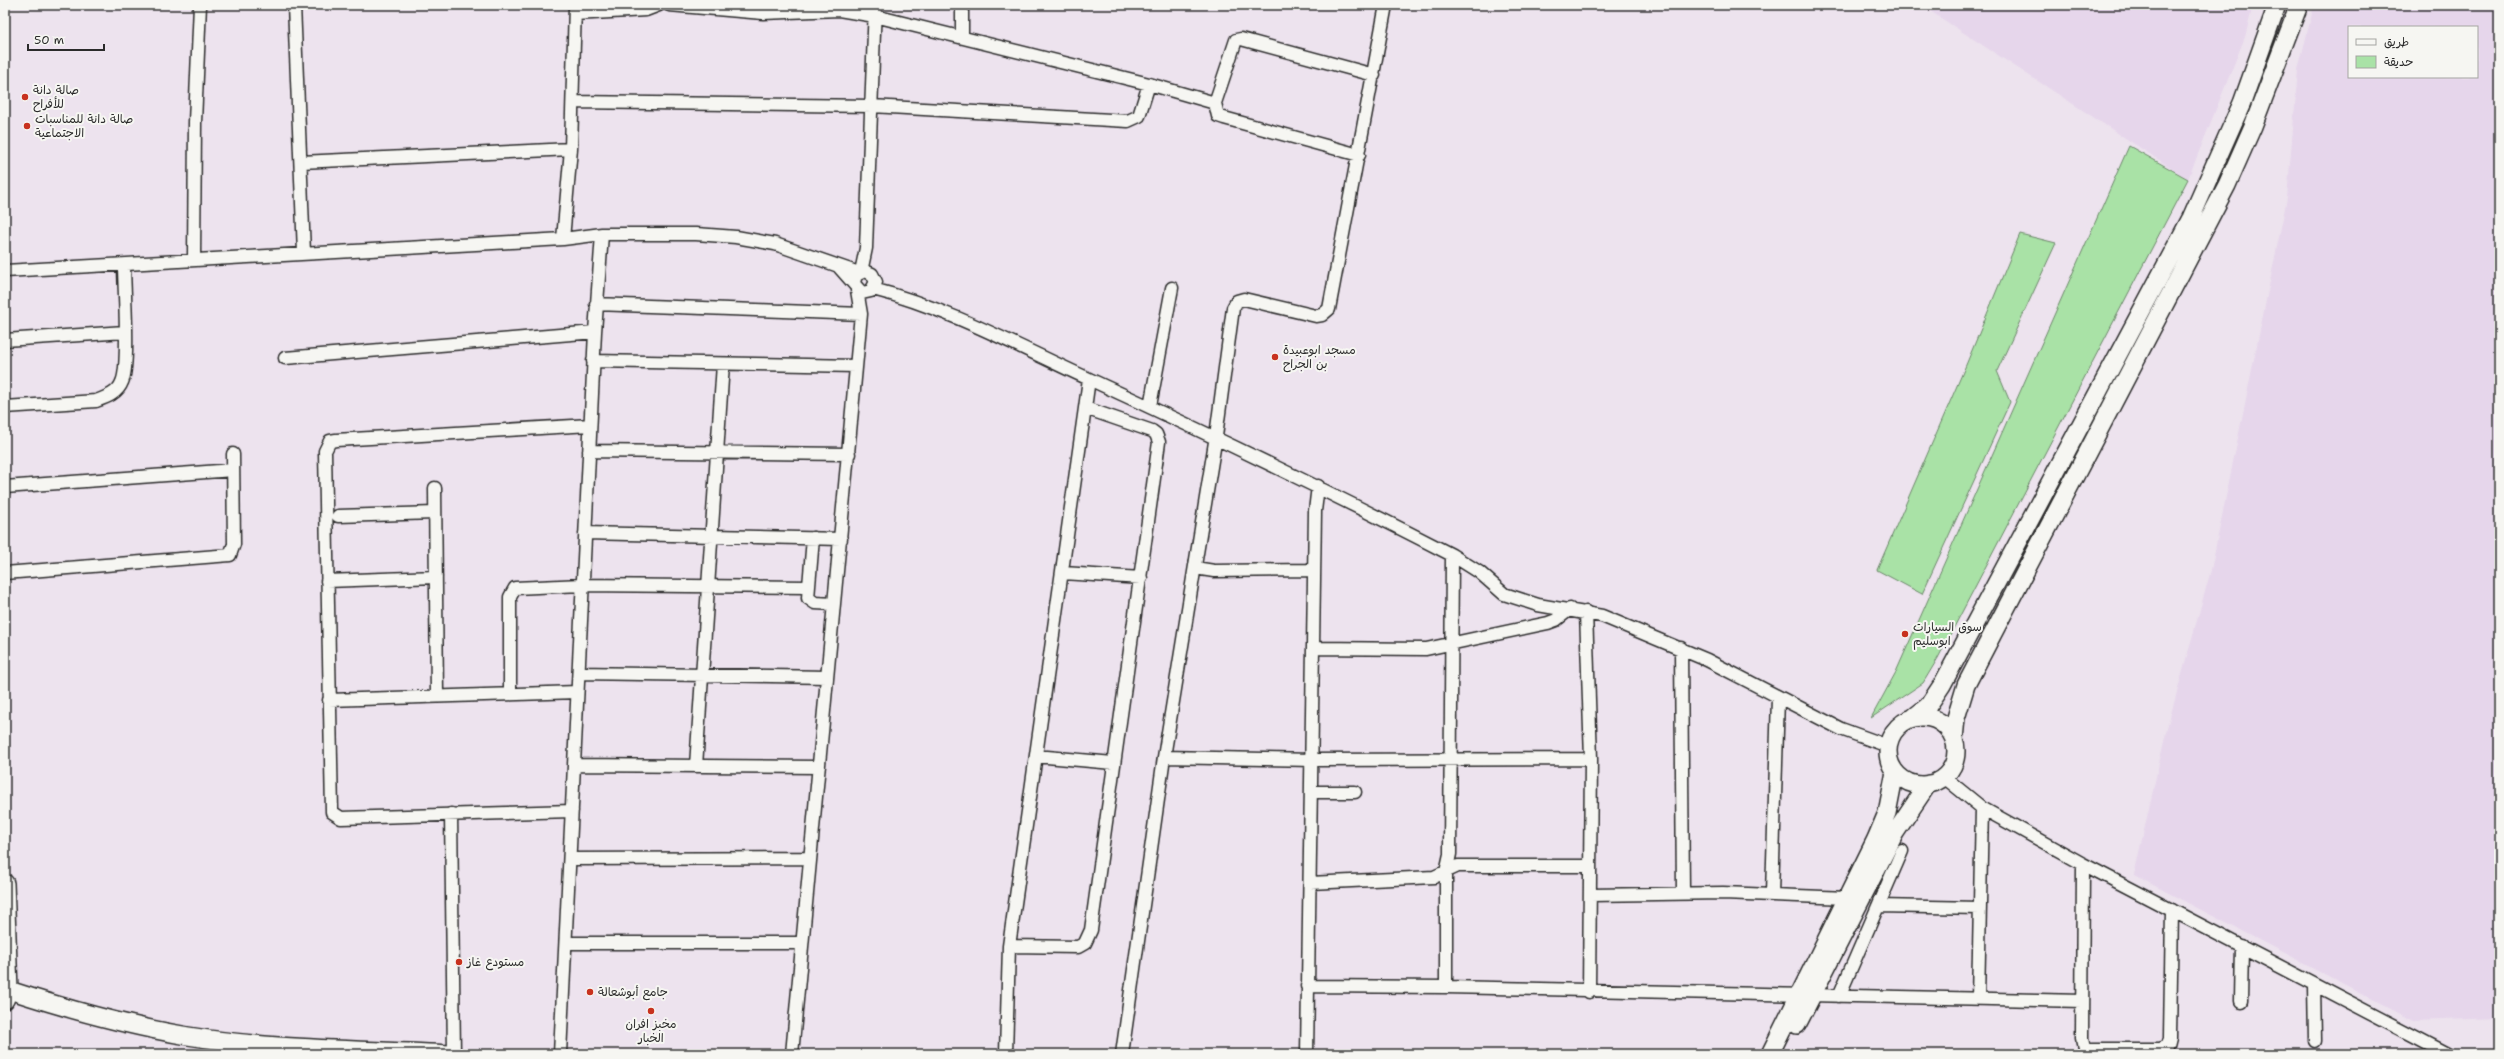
<svg xmlns="http://www.w3.org/2000/svg" width="2504" height="1059" viewBox="0 0 2504 1059" font-family="'Shantell Sans','Playpen Sans Arabic',sans-serif">
<style>
.built{fill:#e6d6eb;fill-rule:evenodd}
.green{fill:#a9e2a6;stroke:#6a8668}
.lines{fill:none;stroke-linecap:round;stroke-linejoin:round}
.street-casing{stroke:#2b2b2b;stroke-width:15}
.secondary-casing{stroke:#2b2b2b;stroke-width:20}
.street{stroke:#f6f6f2;stroke-width:12}
.secondary{stroke:#f6f6f2;stroke-width:17}
.poi-dot{fill:#c8321e;stroke:#f6f6f2;stroke-width:1.5}
.labels{text-anchor:middle;dominant-baseline:central;stroke-width:4;stroke-linejoin:round;paint-order:stroke}
.poi-label{font-size:12px;fill:#2b2b2b;stroke:#f6f6f2;text-anchor:start}
</style>
<rect width="100%" height="100%" fill="#ede3ee"/>
<filter id="ink" filterUnits="userSpaceOnUse"><feTurbulence type="fractalNoise" baseFrequency=".025" numOctaves="2"/><feDisplacementMap in="SourceGraphic" scale="8" xChannelSelector="R" yChannelSelector="G"/><feConvolveMatrix kernelMatrix="1 2 1 2 8 2 1 2 1" color-interpolation-filters="sRGB"/></filter>
<g filter="url(#ink)">
<!-- built -->
<path class="built" d="M1921 5H2253L2245 37 2188 179Z
M2314 5H2499V1017L2413 1020 2134 875 2167 728 2211 570 2287 198 2298 70ZM2349 27H2477V77H2349Z"/>
<!-- green -->
<path class="green" d="M2129 146 2188 179 1938 658 1923 683 1871 718 1896 672Z
M2020 234 2056 243 1997 371 2010 402 1922 594 1877 570 1966 365Z"/>
<g class="lines">
<!-- street casing -->
<g class="street-casing">
<path id="street" d="M294 5 304 253
M669 5 763 13 839 10 875 16 1149 84 1215 103 1236 40 1241 39 1374 75
M575 14 646 10 659 5
M962 36V5
M573 102 872 106 1128 121 1139 116 1149 84
M1215 103 1218 116 1224 118 1359 155
M301 162 571 149
M563 239 571 149 575 5
M194 260 195 122 200 5
M839 267 862 293 871 291 876 282 872 274 865 271 856 275 854 282
M5 271 563 239 602 234H696L736 237 775 244 859 273
M861 272 866 248 875 5
M873 289C948 308 1019 347 1089 379 1211 435 1332 493 1452 555L1479 572 1504 594 1538 605 1602 616 1707 660 1841 729 1888 746
M596 304 861 314
M5 340 125 332
M285 358 595 332
M593 361 856 366
M1150 406 1172 288
M5 407 96 401C107 397 118 393 122 382 130 365 124 288 124 265
M1085 408 1089 379
M589 451 849 454
M5 487 233 470
M435 488 437 696
M338 516 435 513
M585 533 841 539
M813 538 808 598 815 603 834 604
M1195 568 1214 571 1314 570
M5 573 230 555 234 544 233 454
M1063 573 1141 578
M327 581 436 577
M1586 612 1591 759 1589 992
M1313 648 1426 649 1548 623 1556 620 1570 609
M1681 648 1683 893
M579 673 827 677
M510 694V597L515 588 582 585 808 587
M329 700 577 692
M1036 756 1113 763
M1164 757 1313 760 1591 759
M574 765 819 767
M696 766 723 364
M1944 777 1982 808 2083 864 2448 1054
M1312 792H1355
M572 811 341 818 332 812 325 451 330 441 336 440 590 425
M451 814 454 1054
M570 859 810 858
M2083 864 2082 1038 2084 1047 2088 1049H2160L2168 1046 2170 1038 2172 910
M1310 883 1434 877 1458 866H1590
M1772 894 1778 698
M1590 895 1723 893 1847 898
M1878 906 1980 908
M566 943H802
M2314 985 2315 1041
M1307 986 1446 987 2082 1001
M1446 987V872L1450 854 1452 555
M1839 996 1902 851
M1978 999 1982 808
M2241 1001 2242 946
M560 1054 595 332 602 234
M792 1054 861 314 857 290
M1006 1054 1009 946 1085 408 1152 431 1156 434 1159 442 1091 930 1085 943 1078 947 1009 946
M1122 1054 1164 757 1216 436 1233 308 1237 301 1244 299 1316 316 1322 315 1329 309 1386 5
M1307 1054 1315 511 1318 486"/>
</g>
<!-- secondary casing -->
<g class="secondary-casing">
<path id="secondary" d="M1888 751a34 34 0 1 1 68 0a34 34 0 1 1-68 0Z
M1914 717 1928 706 1942 685 2191 218 2242 103 2277 5
M1954 739 1956 718 1966 685 2227 185 2253 126 2299 5
M5 883 9 990 5 1000
M9 990C67 1009 128 1026 188 1036 275 1050 364 1049 451 1054
M1797 1025 1895 833 1928 784
M1770 1054 1876 839 1887 813 1895 772"/>
</g>
<!-- street -->
<use href="#street" class="street"/>
<!-- secondary -->
<use href="#secondary" class="secondary"/>
</g>
</g>
<!-- markers -->
<g class="poi-dot">
<circle cx="25" cy="97" r="4"/>
<circle cx="27" cy="126" r="4"/>
<circle cx="1275" cy="357" r="4"/>
<circle cx="1905" cy="634" r="4"/>
<circle cx="459" cy="962" r="4"/>
<circle cx="590" cy="992" r="4"/>
<circle cx="651" cy="1011" r="4"/>
</g>
<g class="labels">
<!-- poi labels -->
<g class="poi-label">
<text x="33" y="90">صالة دانة<tspan x="33" dy="14">للأفراح</tspan></text>
<text x="35" y="119">صالة دانة للمناسبات<tspan x="35" dy="14">الاجتماعية</tspan></text>
<text x="1283" y="350">مسجد ابوعبيدة<tspan x="1283" dy="14">بن الجراح</tspan></text>
<text x="1913" y="627">سوق السيارات<tspan x="1913" dy="14">ابوسليم</tspan></text>
<text x="467" y="962">مستودع غاز</text>
<text x="598" y="992">جامع أبوشعالة</text>
<text x="651" y="1024" text-anchor="middle">مخبز افران<tspan x="651" dy="14">الخبار</tspan></text>
</g>
</g>
<!-- margin -->
<rect width="2504" height="1059" fill="none" stroke="#f6f6f2" stroke-width="20"/>
<rect x="10" y="10" width="2484" height="1039" fill="none" stroke="#2b2b2b" stroke-width="1.5" filter="url(#ink)"/>
<!-- legend -->
<rect x="2348" y="26" width="130" height="52" fill="#f6f6f2" stroke="#a5a5a2"/>
<rect x="2356" y="39" width="20" height="6" fill="#f6f6f2" stroke="#a5a5a2"/>
<text x="2384" y="46" font-size="12" fill="#2b2b2b">طريق</text>
<rect x="2356" y="56" width="20" height="12" fill="#a9e2a6" stroke="#a5a5a2"/>
<text x="2384" y="66" font-size="12" fill="#2b2b2b">حديقة</text>
<!-- scale -->
<path d="M28 44v6h76v-6" fill="none" stroke="#2b2b2b" stroke-width="2"/>
<text x="34" y="44" font-size="12" fill="#2b2b2b" stroke="#f6f6f2" stroke-width="3" paint-order="stroke">50 m</text>
</svg>
